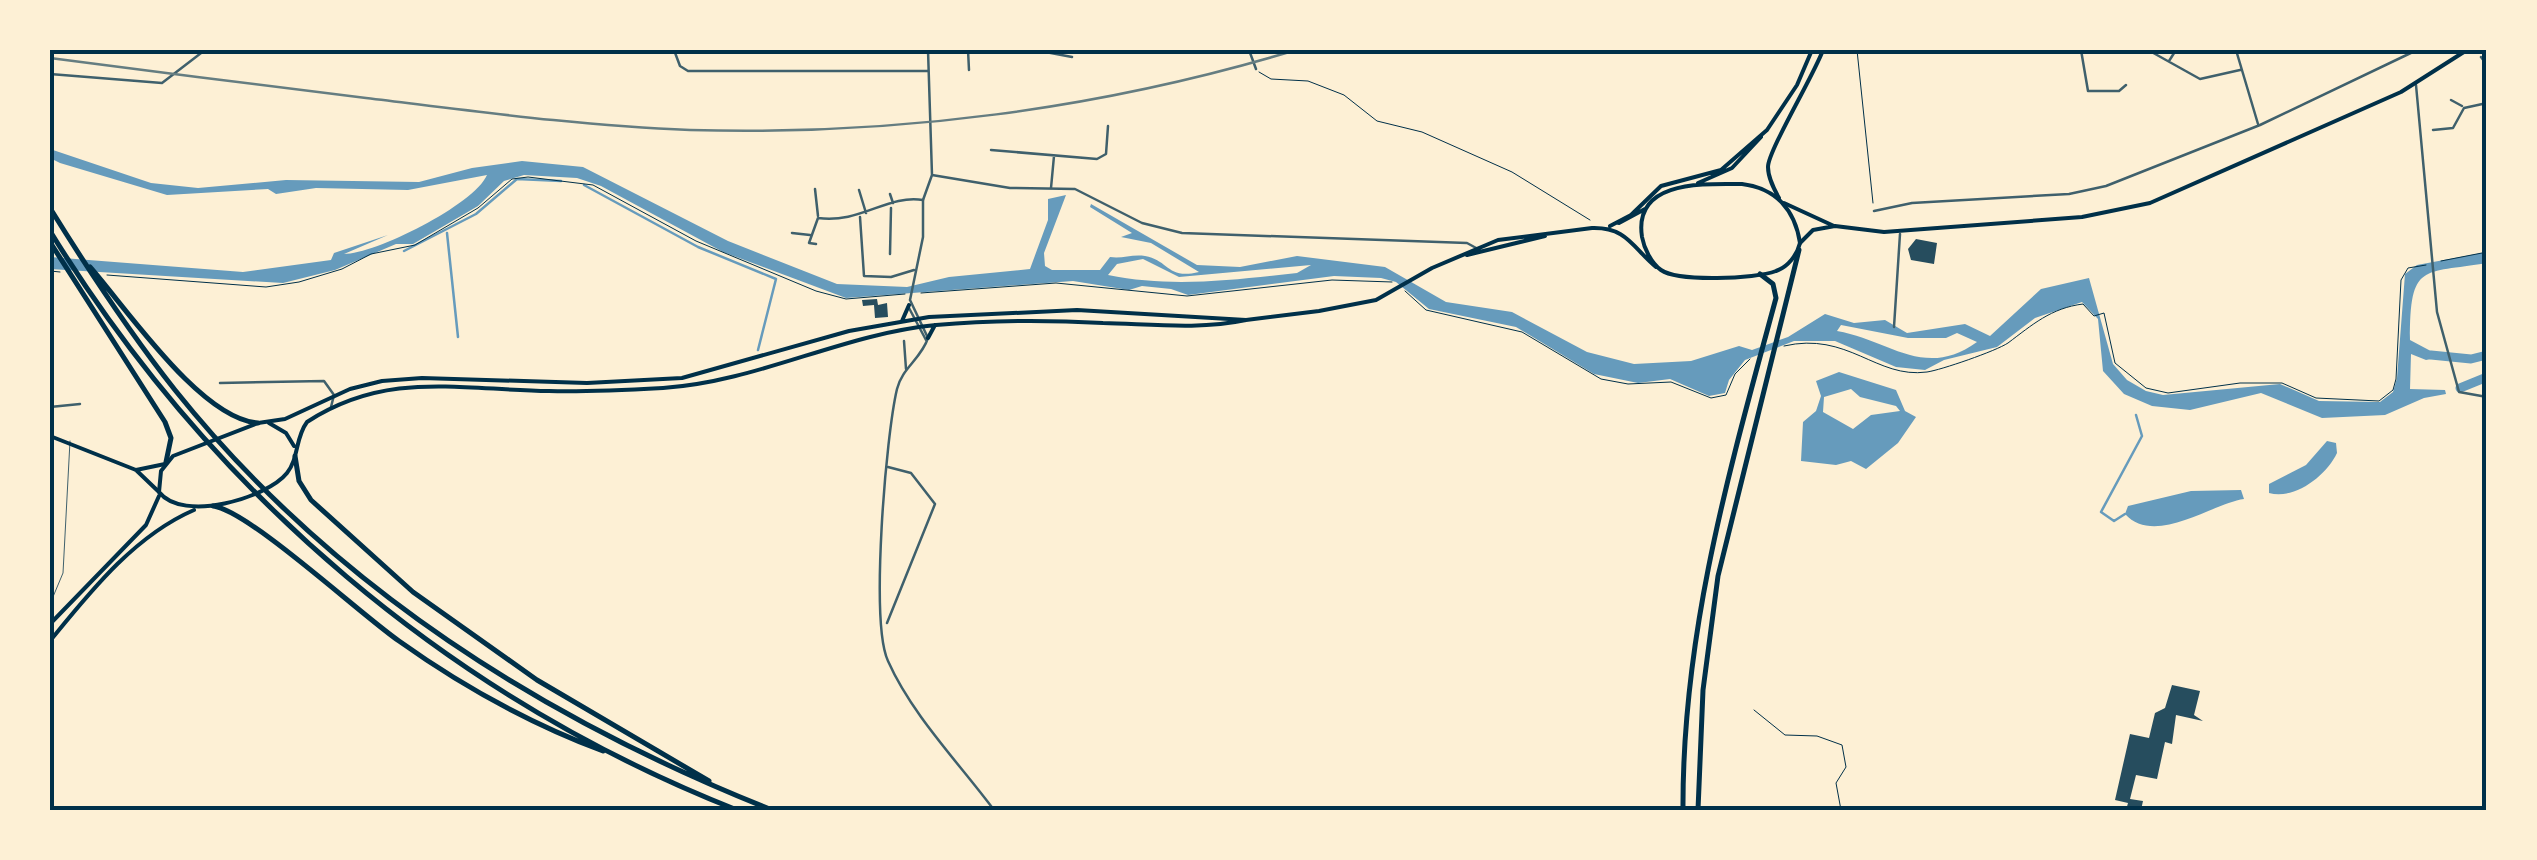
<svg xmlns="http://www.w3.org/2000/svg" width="2537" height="860" viewBox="0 0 2537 860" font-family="'Alegreya Sans',sans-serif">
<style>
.water{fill:#669bbc;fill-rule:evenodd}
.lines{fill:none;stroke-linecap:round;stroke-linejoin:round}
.stream{stroke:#669bbc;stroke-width:2.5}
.river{stroke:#669bbc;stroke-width:9}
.building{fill:#264d5e}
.path{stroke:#003049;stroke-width:1}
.service{stroke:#3f606c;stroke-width:1}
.minor{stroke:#3f606c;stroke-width:2.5}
.tertiary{stroke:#3f606c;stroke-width:2.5}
.primary{stroke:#003049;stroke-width:4}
.trunk{stroke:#003049;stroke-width:4}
.motorway{stroke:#003049;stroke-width:5}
.rail{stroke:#657d81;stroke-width:2.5}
.neatline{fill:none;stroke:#003049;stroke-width:4}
</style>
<rect width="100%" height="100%" fill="#fdf0d5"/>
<!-- water -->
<path class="water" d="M50 149 151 183 198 188 286 180 419 182 472 168 522 161 583 167 728 241 837 284 907 287 949 277 1030 269 1048 220V199L1066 195 1044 253 1045 266 1052 270H1100L1110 257C1122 259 1132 254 1145 256 1169 260 1167 280 1199 272L1151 243 1121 237 1132 233 1090 207 1091 204 1197 265 1240 267 1297 256 1385 267 1446 302 1512 312 1587 352 1634 364 1691 361 1739 346 1752 350 1788 337 1825 314 1854 323 1885 320 1907 333 1965 324 1990 336 2041 289 2089 278 2113 364 2127 380 2146 391 2163 395 2280 384 2319 401 2380 402 2393 392 2397 378 2405 274 2417 265 2487 252V263C2422 274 2410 262 2410 340L2442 357 2426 360 2411 354 2410 389 2445 390 2446 394 2424 398 2385 415 2322 418 2261 393 2190 410 2152 406 2124 394 2103 371 2098 319 2082 302 2035 318 1997 347 1944 360 1925 370 1896 367 1835 341H1794L1745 360 1729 380 1725 393 1709 396 1670 379 1638 383 1594 374 1516 327 1429 309 1396 282 1381 278 1334 276 1188 295 1171 289 1142 286 1129 290 1073 281 846 298 723 252 601 186 577 178 524 175 504 181 478 206 413 244H396L335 270 283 283 50 269V257L243 272 331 260 334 253 388 235 344 254C375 254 474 205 487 175L408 190 316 188 276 194 268 189 167 195 60 163 50 158ZM1143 259 1179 277 1311 265 1297 273C1232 280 1172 288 1108 275L1117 264ZM1841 325 1908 338H1946L1957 333 1977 342C1925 380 1889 340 1837 331Z
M1839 372 1896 390 1905 411 1916 417 1898 443 1866 469 1851 461 1836 465 1801 461 1803 422 1816 411 1821 396 1816 381ZM1851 389 1860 397 1896 406 1900 411 1871 415 1853 429 1823 412 1824 397Z
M2327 441 2336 443 2337 453C2326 476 2295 500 2269 493V484L2306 465Z
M2241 490 2244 499C2213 503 2155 547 2125 514L2128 506 2191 491Z"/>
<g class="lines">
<!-- stream -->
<path class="stream" d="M584 185 698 247 776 279 758 350
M447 233 458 337
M404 251 476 214 517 179 561 181
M2125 514 2114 521 2101 512 2142 436 2136 415"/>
<!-- river -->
<path class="river" d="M2431 355 2471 359 2487 355
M2460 388 2487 377"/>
</g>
<!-- building -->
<path class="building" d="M1916 239 1937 243 1934 264 1911 260 1908 249Z
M877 299 878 305 887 303 888 317 875 318 874 305 863 306 862 300Z
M2172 685 2200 691 2194 715 2203 721 2176 715 2172 744 2165 742 2157 779 2136 775 2130 799 2143 801 2141 810H2126L2128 803 2115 800 2130 734 2149 738 2155 713 2165 708Z"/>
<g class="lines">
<!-- path -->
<path class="path" d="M1857 50 1873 203
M1259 72 1271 79 1308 81 1344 95 1377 121 1422 132 1512 172 1590 220
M2441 261 2487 252
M50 271 60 272
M107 275 266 287 299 282 342 269 371 254 415 245 478 208 512 179 528 177 593 185 696 241 816 291 846 299 905 294
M1405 291 1426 310 1522 332 1601 379 1628 384 1671 382 1711 398 1726 395 1735 374 1750 359
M921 293 1056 283 1187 296 1332 280 1392 282
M1784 346C1848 331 1876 379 1927 372 1941 370 1996 351 2008 343 2032 325 2051 308 2083 304L2094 316 2104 313 2115 363 2146 388 2168 393 2240 383H2282L2316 398 2379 401 2393 390 2396 379 2401 280 2408 268 2426 265
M1754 710 1785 735 1817 736 1842 745 1846 767 1836 783 1841 810"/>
<!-- service -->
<path class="service" d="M50 604 63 573 70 441"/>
<!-- minor -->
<path class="minor" d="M968 50 969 70
M1035 50 1072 57
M1249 50 1256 69
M2081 50 2088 91H2119L2126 85
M2148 50 2200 79 2240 70
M2236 50 2258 124
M2481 57 2487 65
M2169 61 2176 50
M2416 85 2437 312 2459 392 2487 397
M2451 100 2462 106
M2433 130 2453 128 2464 108 2487 103
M991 150 1097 159 1106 154 1108 126
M1051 188 1054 156
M815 189 818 216
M859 190 866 213
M890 194 893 203
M1874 211 1912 203 2069 194 2106 186 2260 125 2417 50
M860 217 864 276 891 277 914 270
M792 233 810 235
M816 244 809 243 818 218C860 224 888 194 923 200
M890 254 891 208
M1894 327 1900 234
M904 341 906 369
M220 383 324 381 334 395 331 407
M50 407 80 404
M887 623 935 504 911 473 888 467"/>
<!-- tertiary -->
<path class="tertiary" d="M674 50 680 66 688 71H927
M50 74 162 83 205 50
M932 175 1010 188 1075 189 1142 223 1182 233 1467 243 1478 249
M910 300 928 338C921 359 902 368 897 389 886 435 870 622 888 661 912 715 959 763 994 810
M910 300 923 237V200L932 175 928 50
M909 308 926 340"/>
<!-- primary -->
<path class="primary" d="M1784 203 1834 226
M1800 243 1813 230 1835 226 1884 232 2082 217 2150 203 2401 92 2467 50
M50 436 136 470 159 492
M136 470 165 464"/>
<!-- trunk -->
<path class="trunk" d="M1767 130 1797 85 1812 50
M1698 183 1732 168 1761 137
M1742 184C1776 188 1795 210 1800 243 1797 255 1788 267 1776 271 1755 279 1678 282 1661 270 1651 263 1644 248 1642 237 1633 179 1706 184 1742 184Z
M1779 198C1774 189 1768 178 1768 167 1768 151 1814 75 1823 50
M1619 223 1645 209
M1610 226 1631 215 1661 186 1721 170 1767 130
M1467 255 1545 236
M1246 320C1199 330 1150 324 1103 323 1048 320 991 320 936 325 842 334 757 382 663 388 626 390 587 392 549 391 460 390 387 370 307 422 295 438 299 458 287 473 267 498 183 523 159 492L161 471 173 456 258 423 285 419 350 389 382 381 422 378 587 383 682 378 849 331 929 317 1077 310 1246 320 1319 311 1376 300 1432 268 1498 240 1592 228C1627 227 1632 247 1656 267
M902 321 909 305
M928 338 935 325
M269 423 286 433 294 446
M50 624 146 525 159 496
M50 641C90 592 134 536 194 510"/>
<!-- motorway -->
<path class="motorway" d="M50 208C89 271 129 332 175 390 331 585 543 719 772 810
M50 231C211 493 450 697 737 810
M50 242 165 422 171 438 166 462
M90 267C127 309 201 419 258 423
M295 456 299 481 311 500 413 592 537 680 709 781
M213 506C248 510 360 614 399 641 462 686 531 724 603 751
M1683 810C1682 632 1730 468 1776 298L1773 284 1760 274
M1698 810 1703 690 1718 576 1799 250"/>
<!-- rail -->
<path class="rail" d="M50 58C155 72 261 85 366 98 474 111 581 126 690 130 894 136 1101 109 1296 50"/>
</g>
<!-- border -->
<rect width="2537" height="860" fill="none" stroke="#fdf0d5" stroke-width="105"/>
<rect x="52" y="52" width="2432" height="756" class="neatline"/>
</svg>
